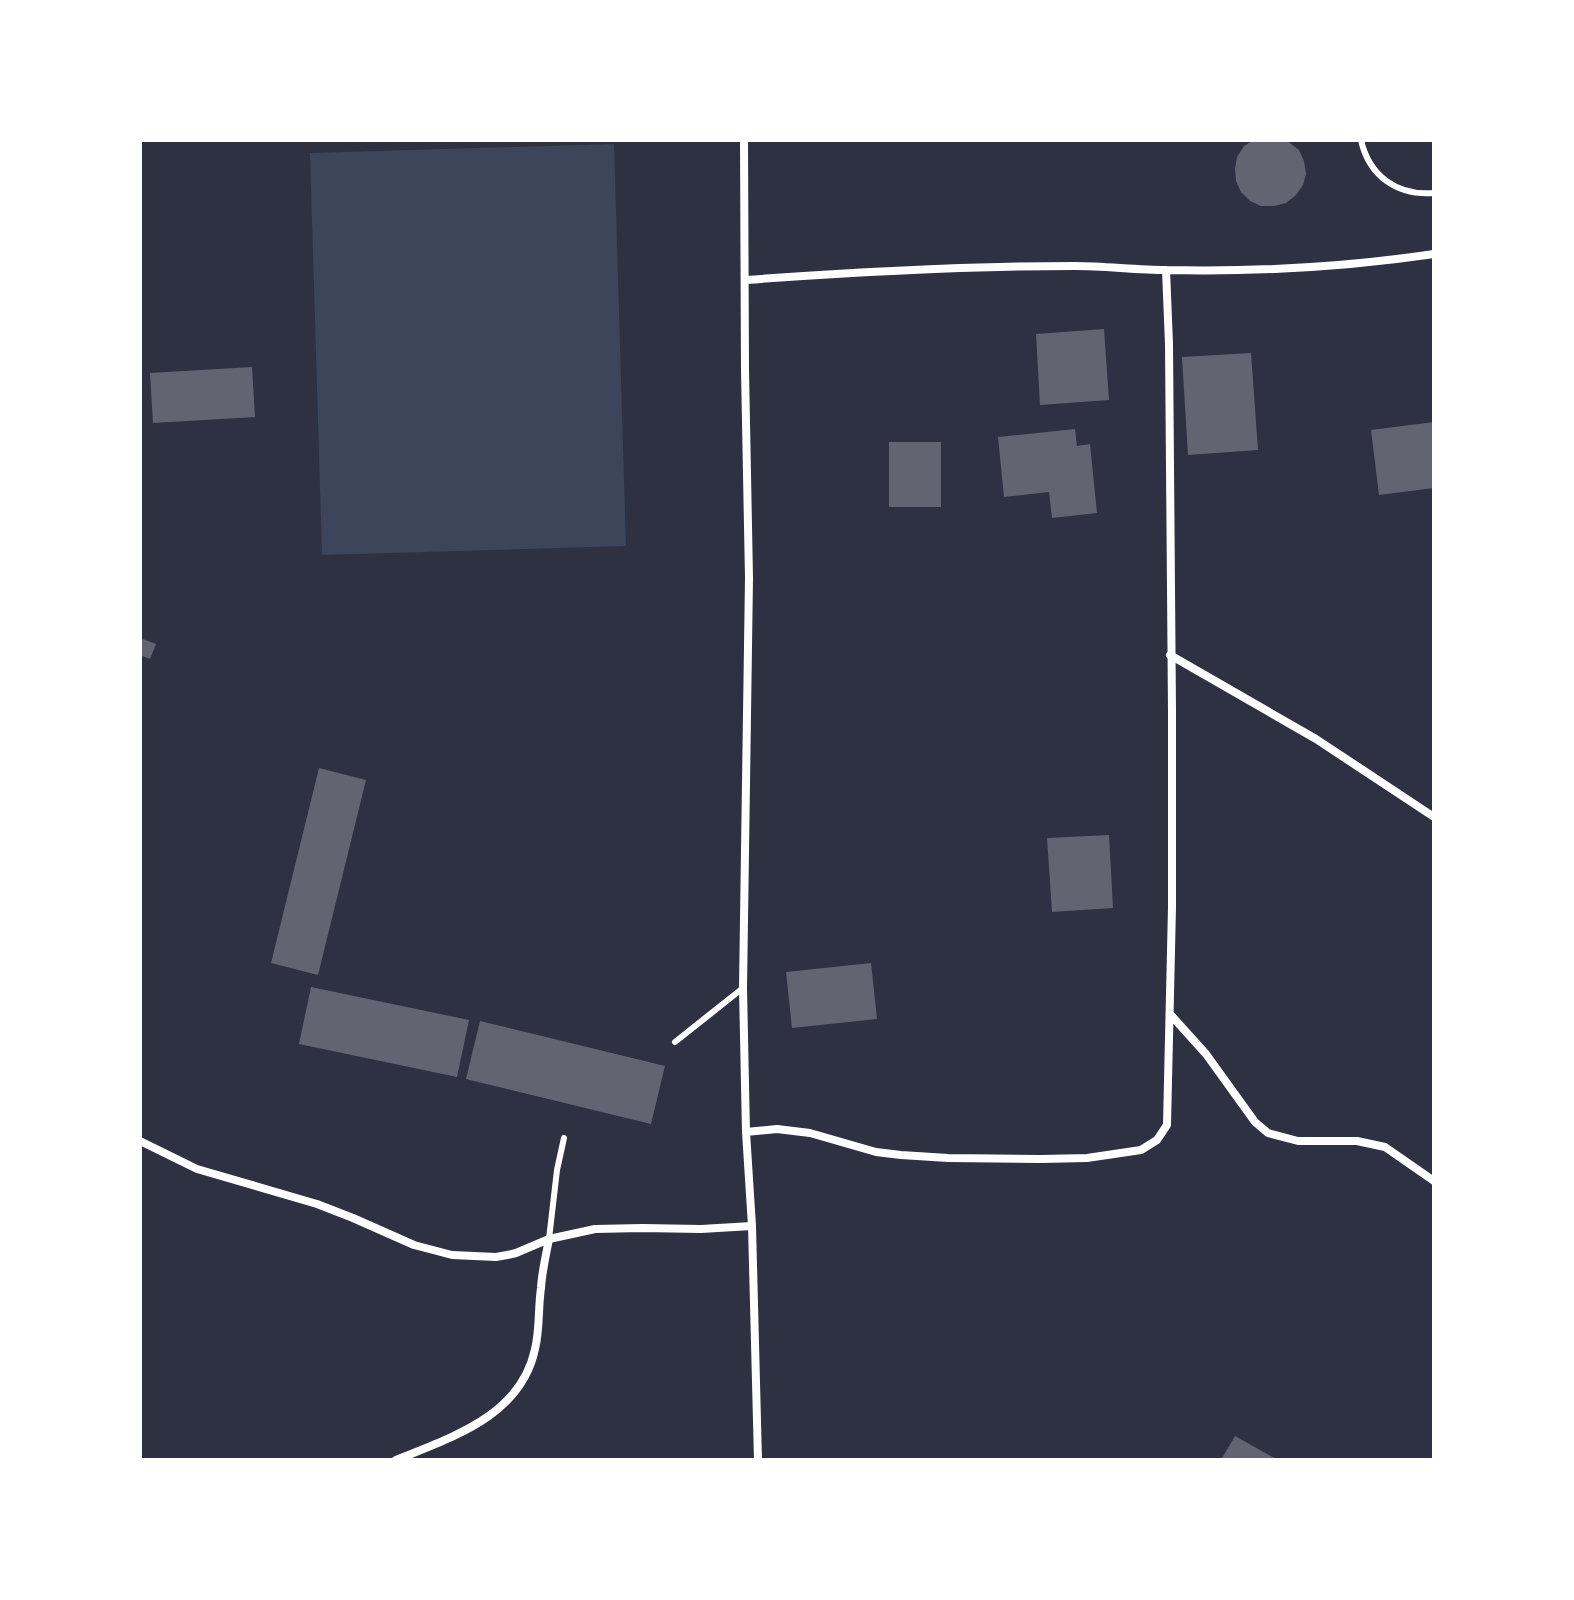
<svg xmlns="http://www.w3.org/2000/svg" width="1574" height="1600" viewBox="0 0 1574 1600" font-family="'Roboto Serif',serif">
<style>
.green{fill:#3c4559}
.building{fill:#626471}
.lines{fill:none;stroke-linecap:round;stroke-linejoin:round}
.service{stroke:#fff;stroke-width:6}
.minor{stroke:#fff;stroke-width:8}
</style>
<rect width="100%" height="100%" fill="#2d3142"/>
<!-- green -->
<path class="green" d="M614 144 626 546 322 555 310 153Z"/>
<!-- building -->
<path class="building" d="M1254 140H1286L1299 150 1304 161 1306 174 1303 185 1296 195 1286 203 1274 206H1261L1250 201 1241 192 1236 181 1235 169 1237 157 1244 146Z
M1104 329 1109 400 1040 405 1036 334Z
M1251 353 1258 450 1188 455 1182 357Z
M252 367 255 417 153 423 150 373Z
M1434 422V488L1379 495 1371 430Z
M1075 429 1077 446 1090 444 1097 513 1052 518 1049 492 1004 497 998 437Z
M889 442H941V507H889Z
M140 638 156 644 150 659 140 655Z
M319 768 366 780 318 975 271 963Z
M1109 835 1113 908 1052 912 1047 838Z
M871 963 877 1019 792 1028 786 972Z
M311 987 469 1020 457 1077 299 1044Z
M480 1021 665 1066 651 1124 466 1079Z
M1235 1436 1278 1460H1221Z"/>
<g class="lines">
<!-- service -->
<path class="service" d="M1361 140C1369 176 1397 196 1434 193
M675 1042 743 988
M549 1239 557 1170 564 1138"/>
<!-- minor -->
<path class="minor" d="M744 140 745 370 749 578 743 988 746 1132 752 1226 758 1460
M746 280C855 272 965 266 1075 266 1105 266 1136 270 1166 270 1256 272 1346 267 1434 254
M1170 655 1316 739 1434 817
M1170 1014 1206 1054 1255 1122 1268 1133 1298 1141H1357L1385 1147 1434 1181
M746 1132 777 1129 810 1133 876 1152 901 1155 948 1158 1041 1159 1087 1158 1141 1150 1157 1140 1167 1125 1172 907V711L1169 344 1166 270
M140 1141 197 1169 317 1204 353 1218 414 1245 452 1255 496 1257 507 1255 516 1253 549 1239 595 1229 642 1228 701 1229 752 1226
M396 1460C452 1437 521 1416 535 1349 540 1329 538 1308 541 1288 542 1271 546 1255 549 1239"/>
</g>
<!-- border -->
<rect width="1574" height="1600" fill="none" stroke="#ffffff" stroke-width="284"/>
</svg>
